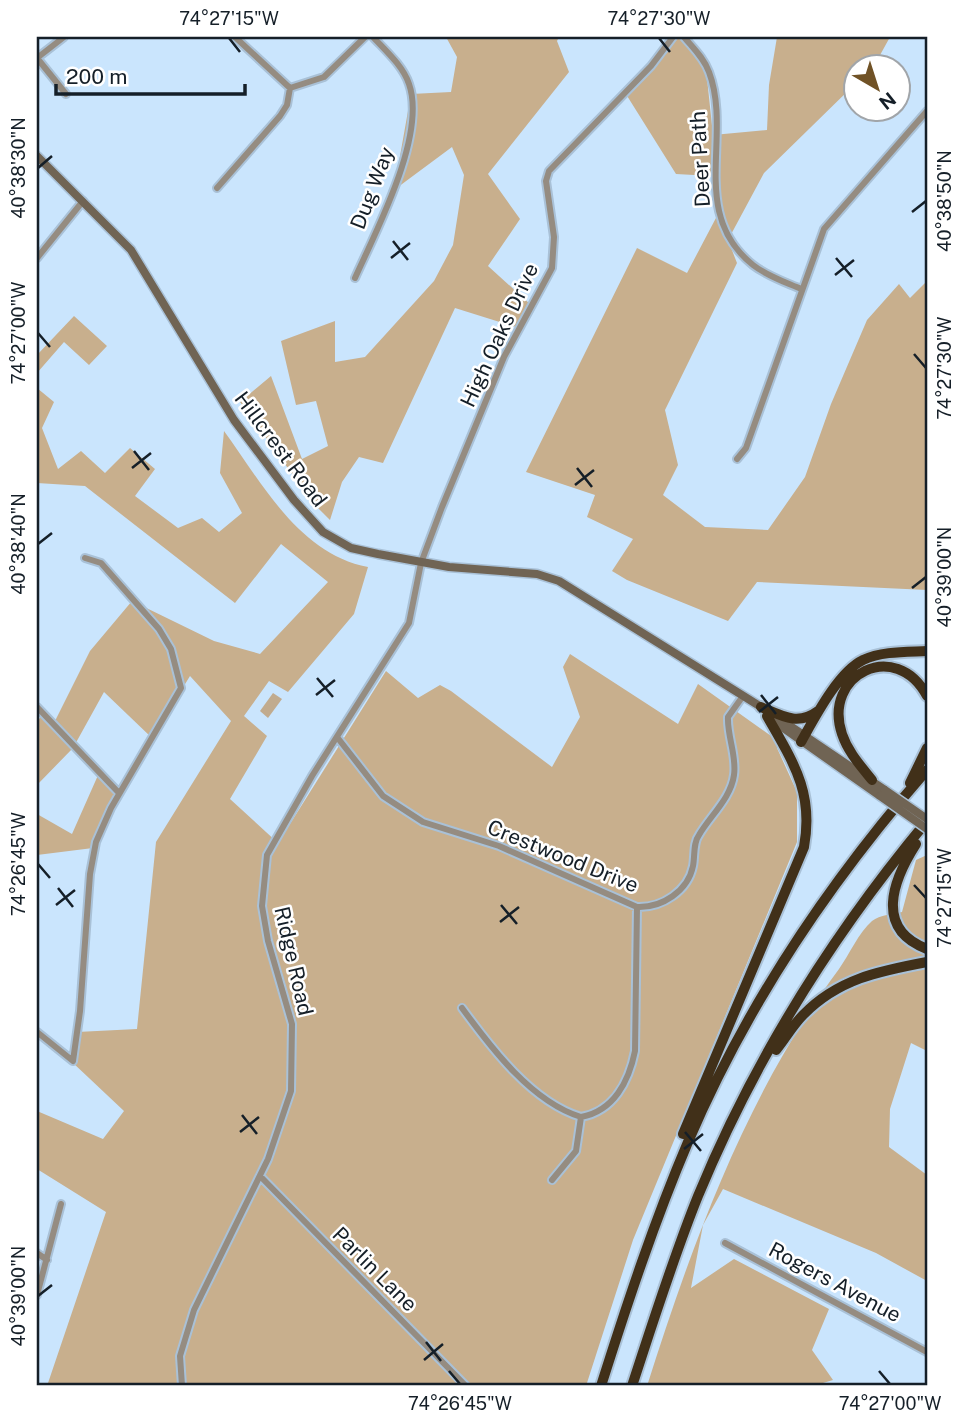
<svg xmlns="http://www.w3.org/2000/svg" width="964" height="1423" viewBox="0 0 964 1423" font-family="'Public Sans',sans-serif">
<style>
.green{fill:#c1ab8e}
.forest{fill:#c8af8d}
.lines{fill:none;stroke-linecap:round;stroke-linejoin:round}
.minor-casing{stroke:#a9c1d7;stroke-width:10}
.secondary-casing{stroke:#a9c1d7;stroke-width:11}
.motorway-casing{stroke:#a9c1d7;stroke-width:14}
.minor{stroke:#958c81;stroke-width:6}
.secondary{stroke:#706454;stroke-width:8}
.motorway{stroke:#413019;stroke-width:10}
.secondary-bridge-casing{stroke:#a9c1d7;stroke-width:11;stroke-linecap:butt}
.secondary-bridge{stroke:#706454;stroke-width:8}
.ticks{fill:none;stroke:#151f28;stroke-width:2.5}
.labels{text-anchor:middle;dominant-baseline:central;stroke-width:5;stroke-linejoin:round;paint-order:stroke}
.street-label{font-size:21px;fill:#151f28;stroke:#fff}
.neatline{fill:none;stroke:#151f28;stroke-width:2.5}
.ticks-label{font-size:18px;text-anchor:middle;fill:#151f28}
</style>
<rect width="100%" height="100%" fill="#cae5fd"/>
<!-- green -->
<path class="green" d="M273 693 282 699 268 718 260 711Z"/>
<!-- forest -->
<path class="forest" d="M446 37H559L557 41 569 72 488 174 520 219 488 266 530 304 516 327 455 308 383 463 359 457 342 482 330 520 313 503 240 402 271 376 302 459 328 446 316 401 296 405 281 341 335 321V362L365 357 434 281 453 245 464 175 452 147 394 190 411 94 451 92 457 57Z
M670 37H682L706 69 713 135 767 130 769 85 777 37H890L874 66H856L855 84 764 173 728 240 737 263 665 410 678 465 663 495 705 527 768 530 805 477 831 404 867 320 899 284 910 298 927 281V590L757 582 728 621 627 580 612 571 633 539 587 517 595 495 526 472 637 248 687 273 717 216 712 176 676 174 624 91Z
M74 316 107 346 89 365 64 342 37 373V355Z
M37 388 54 402 42 428 58 469 81 451 105 473 130 448 155 469 135 496 178 528 202 518 219 532 242 513 220 473 224 431C262 483 299 554 368 567L354 614 288 692 269 681 244 716 267 736 230 799 278 843 386 671 418 698 440 685 451 691 552 767 580 717 563 667 570 654 678 724 698 684 781 743 777 748 797 792V842L633 1240 586 1386H47L106 1212 37 1169V1111L103 1139 124 1111 72 1062 77 1032 137 1029 156 842 231 721 190 676 152 738 104 692 73 748 37 785V724L42 713 53 725 90 651 132 601 214 641 260 654 328 582 281 544 235 603 85 486 37 483Z
M99 773 116 794 93 848 37 855V814L72 834Z
M927 855V1051L911 1043 890 1109 889 1147 927 1175V1281L876 1253 723 1189 703 1225 691 1288 734 1259 829 1309 812 1350 833 1380 813 1386H647C693 1241 747 1093 839 969 849 955 859 932 872 921 880 915 893 914 902 912L916 860Z"/>
<g class="lines">
<!-- minor casing -->
<g class="minor-casing">
<path id="minor" d="M235 37 290 88 324 77 365 37
M684 37C693 48 704 58 709 72 733 136 688 213 753 265 767 276 785 282 801 289
M37 58 66 94
M37 58 64 37
M217 188 280 116 287 105 290 88
M37 258 83 201
M355 278C376 231 427 135 409 84 403 66 386 51 373 37
M737 459 746 448 824 229 927 111
M37 707 119 793
M337 737 383 796 423 822 499 846 637 907C662 908 688 891 693 866 695 856 693 843 699 835 710 816 731 798 734 775 737 756 727 736 728 717L743 696
M462 1008C492 1049 532 1102 581 1117 614 1111 629 1081 635 1051L637 907
M37 1032 73 1061 80 1011 90 874 96 842 111 808 181 688 171 649 159 629 101 563 85 558
M260 1176 466 1386
M552 1180 576 1151 581 1117
M725 1243 927 1352
M37 1253 47 1260
M37 1295 61 1204
M182 1386 180 1356 194 1310 268 1159 291 1091 292 1024 268 941 262 906 267 855 312 776 409 623 421 563 442 507 504 357 552 268 554 237 546 181 549 171 651 66 673 37"/>
</g>
<!-- secondary casing -->
<g class="secondary-casing">
<path id="secondary" d="M37 156 131 250 234 420 294 500 323 532 351 548 378 554 449 567 537 574 559 581 766 710
M777 717 885 790
M769 718 880 796"/>
</g>
<!-- motorway casing -->
<g class="motorway-casing">
<path id="motorway" d="M761 707C782 716 798 726 818 711
M801 742C814 719 838 672 863 660 882 651 907 652 927 651
M872 780C860 765 848 752 842 734 822 674 896 638 927 696
M910 783 927 748
M916 844C893 880 874 929 927 949
M776 1050C785 1039 793 1025 803 1015 838 979 879 971 927 962
M683 1134 804 847C814 792 793 762 767 716
M601 1386C627 1304 654 1222 688 1142 746 1006 830 881 927 770
M632 1386C653 1322 673 1258 698 1196 754 1060 833 934 927 821"/>
</g>
<!-- minor -->
<use href="#minor" class="minor"/>
<!-- secondary -->
<use href="#secondary" class="secondary"/>
<!-- motorway -->
<use href="#motorway" class="motorway"/>
<!-- secondary-bridge casing -->
<g class="secondary-bridge-casing">
<path id="secondary-bridge" d="M885 790 927 819
M880 796 927 829"/>
</g>
<!-- secondary-bridge -->
<use href="#secondary-bridge" class="secondary-bridge"/>
</g>
<!-- ticks -->
<path class="ticks" d="M229 38 240 52M659 38 670 52M38 168 52 156M912 212 926 201M393 241 408 260M391 258 410 243M836 258 852 277M835 275 854 260M38 333 50 347M914 354 926 368M134 451 149 470M132 468 151 453M577 468 592 487M575 485 594 470M38 544 52 533M912 588 926 577M317 678 333 697M316 695 335 680M761 695 776 714M759 712 778 697M38 864 50 878M914 885 926 898M58 888 73 907M56 905 75 890M501 905 517 924M500 922 519 907M242 1115 257 1134M240 1132 259 1117M685 1132 701 1151M684 1149 703 1134M38 1296 52 1285M426 1342 441 1361M424 1360 443 1344M449 1371 460 1384M879 1371 890 1384"/>
<g class="labels">
<!-- street labels -->
<g class="street-label">
<text transform="translate(700 159) rotate(-93)">Deer Path</text>
<text transform="translate(372 188) rotate(-69)">Dug Way</text>
<text transform="translate(499 335) rotate(-65)">High Oaks Drive</text>
<text transform="translate(281 449) rotate(53)">Hillcrest Road</text>
<text transform="translate(563 856) rotate(22)">Crestwood Drive</text>
<text transform="translate(294 961) rotate(77)">Ridge Road</text>
<text transform="translate(375 1269) rotate(45)">Parlin Lane</text>
<text transform="translate(835 1282) rotate(28)">Rogers Avenue</text>
</g>
</g>
<!-- border -->
<rect width="964" height="1423" fill="none" stroke="#ffffff" stroke-width="77"/>
<!-- north arrow -->
<g transform="translate(877 88) rotate(141)"><circle r="33" fill="#ffffff" stroke="#a1a5a9" stroke-width="2"/>
<path d="M0-5L12 26L0 18L-12 26Z" fill="#705226"/>
<text y="-10" font-size="19" font-weight="bold" text-anchor="middle" fill="#151f28">N</text>
</g>
<!-- scale -->
<path d="M56 84v10h189v-10" fill="none" stroke="#151f28" stroke-width="3.5"/>
<text x="66" y="84" font-size="21" fill="#151f28" stroke="#ffffff" stroke-width="5" paint-order="stroke">200 m</text>
<rect x="38" y="38" width="888" height="1346" class="neatline"/>
<g class="ticks-label">
<text x="229" y="25">74°27'15"W</text>
<text x="659" y="25">74°27'30"W</text>
<text transform="translate(19 168) rotate(-90)" y="6">40°38'30"N</text>
<text transform="translate(945 201) rotate(-90)" y="6">40°38'50"N</text>
<text transform="translate(19 333) rotate(-90)" y="6">74°27'00"W</text>
<text transform="translate(945 368) rotate(-90)" y="6">74°27'30"W</text>
<text transform="translate(19 544) rotate(-90)" y="6">40°38'40"N</text>
<text transform="translate(945 577) rotate(-90)" y="6">40°39'00"N</text>
<text transform="translate(19 864) rotate(-90)" y="6">74°26'45"W</text>
<text transform="translate(945 898) rotate(-90)" y="6">74°27'15"W</text>
<text transform="translate(19 1296) rotate(-90)" y="6">40°39'00"N</text>
<text x="460" y="1410">74°26'45"W</text>
<text x="890" y="1410">74°27'00"W</text>
</g>
</svg>
